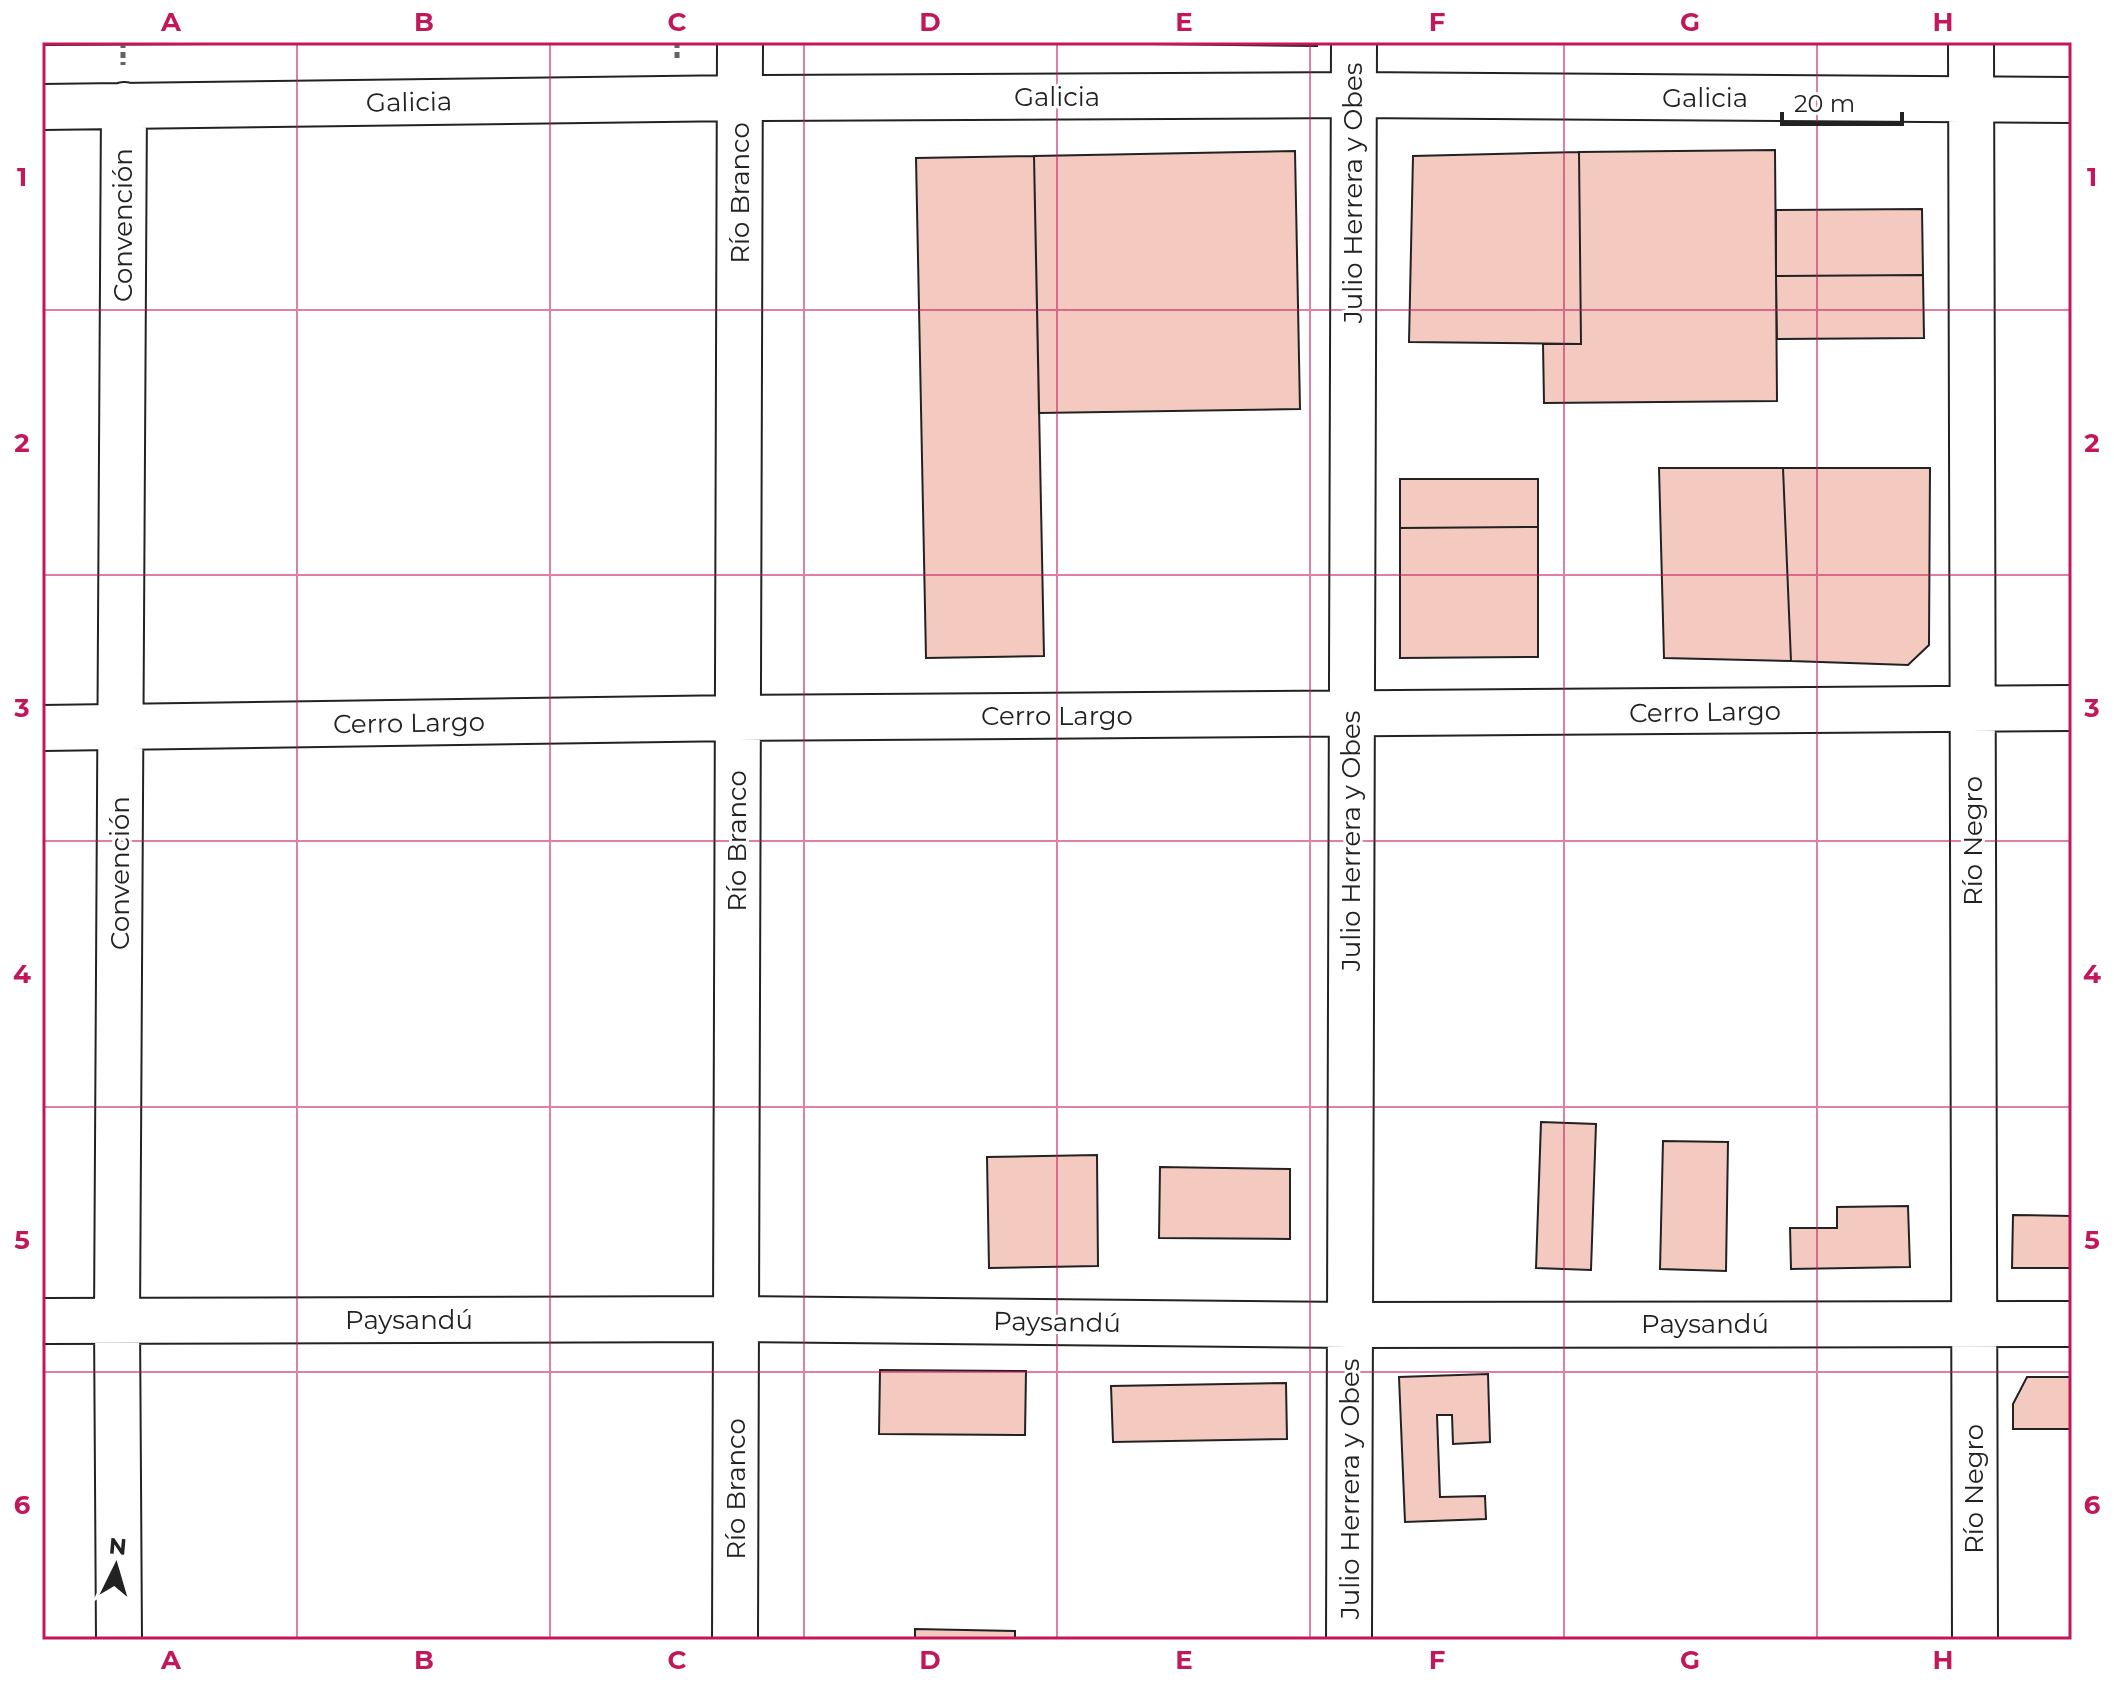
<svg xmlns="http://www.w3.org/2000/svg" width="2114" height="1682" viewBox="0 0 2114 1682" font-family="Montserrat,sans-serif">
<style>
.building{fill:#f3c9c0;stroke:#222;stroke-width:2}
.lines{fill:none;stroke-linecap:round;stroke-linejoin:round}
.minor-casing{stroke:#222;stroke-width:48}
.path{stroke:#646464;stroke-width:5;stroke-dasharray:6 4;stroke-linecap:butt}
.minor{stroke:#fff;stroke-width:44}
.grid{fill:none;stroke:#c2185b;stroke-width:2;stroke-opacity:0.55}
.labels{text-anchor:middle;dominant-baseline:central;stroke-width:6;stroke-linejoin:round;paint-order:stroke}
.street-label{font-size:26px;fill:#222;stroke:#fff}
.neatline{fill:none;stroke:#c2185b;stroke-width:3}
.grid-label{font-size:26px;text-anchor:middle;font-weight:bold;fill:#c2185b}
</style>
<rect width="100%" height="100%" fill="#fff"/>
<!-- building -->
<path class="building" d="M42 42H561L42 45Z
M1152 42H1317V46L1152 44Z
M1775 150 1777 401 1544 403 1543 344H1581L1579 152Z
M1295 151 1300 409 1039 413 1034 156Z
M1579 152 1581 344 1409 342 1413 156Z
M1034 156 1044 656 926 658 916 158Z
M1922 209 1923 275 1776 276V210Z
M1923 275 1924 338 1777 339 1776 276Z
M1659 468H1783L1791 661 1664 658Z
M1783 468H1930L1929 645 1908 665 1791 661Z
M1400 479H1538V527L1400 528Z
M1538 527V657L1400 658V528Z
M1541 1122 1596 1124 1591 1270 1536 1268Z
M1663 1141 1728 1142 1726 1271 1660 1269Z
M1097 1155 1098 1266 989 1268 987 1157Z
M1160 1167 1290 1169V1239L1159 1238Z
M1908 1206 1910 1267 1791 1269 1790 1228H1837V1207Z
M2013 1215 2072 1216V1268H2012Z
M880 1370 1026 1371 1025 1435 879 1434Z
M1488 1374 1490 1442 1453 1444 1452 1415H1437L1440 1497 1485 1496 1486 1519 1405 1522 1399 1377Z
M2027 1377H2072V1429H2013V1404Z
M1286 1383 1287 1439 1113 1442 1111 1386Z
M915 1629 1015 1631V1640H915Z"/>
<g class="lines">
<!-- minor casing -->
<g class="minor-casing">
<path id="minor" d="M1971 42 1975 1640
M42 107 740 98 1353 95 2072 100
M42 728 738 718 2072 708
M42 1321 736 1319 1350 1325 2072 1324
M119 1640 117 1321 124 105
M735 1640 740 42
M1349 1640 1354 42"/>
</g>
<!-- path -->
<path class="path" d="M123 42V65
M677 58V42"/>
<!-- minor -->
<use href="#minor" class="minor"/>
</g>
<!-- grid -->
<path class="grid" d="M297 42V1640M550 42V1640M804 42V1640M1057 42V1640M1310 42V1640M1564 42V1640M1817 42V1640M42 310H2072M42 575H2072M42 841H2072M42 1107H2072M42 1372H2072"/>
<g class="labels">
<!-- street labels -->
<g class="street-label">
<text x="1057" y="97">Galicia</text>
<text x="1705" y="98">Galicia</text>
<text transform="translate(409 102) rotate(-1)">Galicia</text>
<text transform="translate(740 193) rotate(-90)">Río Branco</text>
<text transform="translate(1353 193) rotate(-90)">Julio Herrera y Obes</text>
<text transform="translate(123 225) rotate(-90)">Convención</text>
<text transform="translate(1705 712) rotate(-1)">Cerro Largo</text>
<text x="1057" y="716">Cerro Largo</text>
<text transform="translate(409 723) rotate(-1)">Cerro Largo</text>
<text transform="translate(737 841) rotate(-90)">Río Branco</text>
<text transform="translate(1351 841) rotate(-90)">Julio Herrera y Obes</text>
<text transform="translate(1973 841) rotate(-90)">Río Negro</text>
<text transform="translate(120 873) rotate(-90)">Convención</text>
<text x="409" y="1320">Paysandú</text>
<text transform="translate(1057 1322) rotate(1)">Paysandú</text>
<text x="1705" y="1324">Paysandú</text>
<text transform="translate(736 1489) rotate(-90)">Río Branco</text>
<text transform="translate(1350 1489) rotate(-90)">Julio Herrera y Obes</text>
<text transform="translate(1974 1489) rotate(-90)">Río Negro</text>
</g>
</g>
<!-- border -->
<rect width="2114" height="1682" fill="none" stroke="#ffffff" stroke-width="88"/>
<!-- north arrow -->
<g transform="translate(116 1566) rotate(5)" stroke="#ffffff" stroke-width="6" paint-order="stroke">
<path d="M0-6L14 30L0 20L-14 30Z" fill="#222222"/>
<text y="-12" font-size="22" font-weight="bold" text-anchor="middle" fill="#222222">N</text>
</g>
<!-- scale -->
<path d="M1782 112v12h120v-12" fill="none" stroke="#222222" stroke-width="4"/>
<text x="1794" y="112" font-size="24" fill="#222222" stroke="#ffffff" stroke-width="6" paint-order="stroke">20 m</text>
<rect x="44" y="44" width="2026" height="1594" class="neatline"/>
<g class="grid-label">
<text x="171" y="31">A</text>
<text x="424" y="31">B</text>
<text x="677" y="31">C</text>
<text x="930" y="31">D</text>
<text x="1184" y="31">E</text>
<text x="1437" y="31">F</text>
<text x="1690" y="31">G</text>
<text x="1943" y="31">H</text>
<text x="22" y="186">1</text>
<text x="2092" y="186">1</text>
<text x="22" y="452">2</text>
<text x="2092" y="452">2</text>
<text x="22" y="717">3</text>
<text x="2092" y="717">3</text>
<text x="22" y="983">4</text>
<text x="2092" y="983">4</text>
<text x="22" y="1249">5</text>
<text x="2092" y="1249">5</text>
<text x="22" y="1514">6</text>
<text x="2092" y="1514">6</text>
<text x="171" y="1669">A</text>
<text x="424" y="1669">B</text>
<text x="677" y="1669">C</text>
<text x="930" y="1669">D</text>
<text x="1184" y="1669">E</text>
<text x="1437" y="1669">F</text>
<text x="1690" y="1669">G</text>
<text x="1943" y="1669">H</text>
</g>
</svg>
